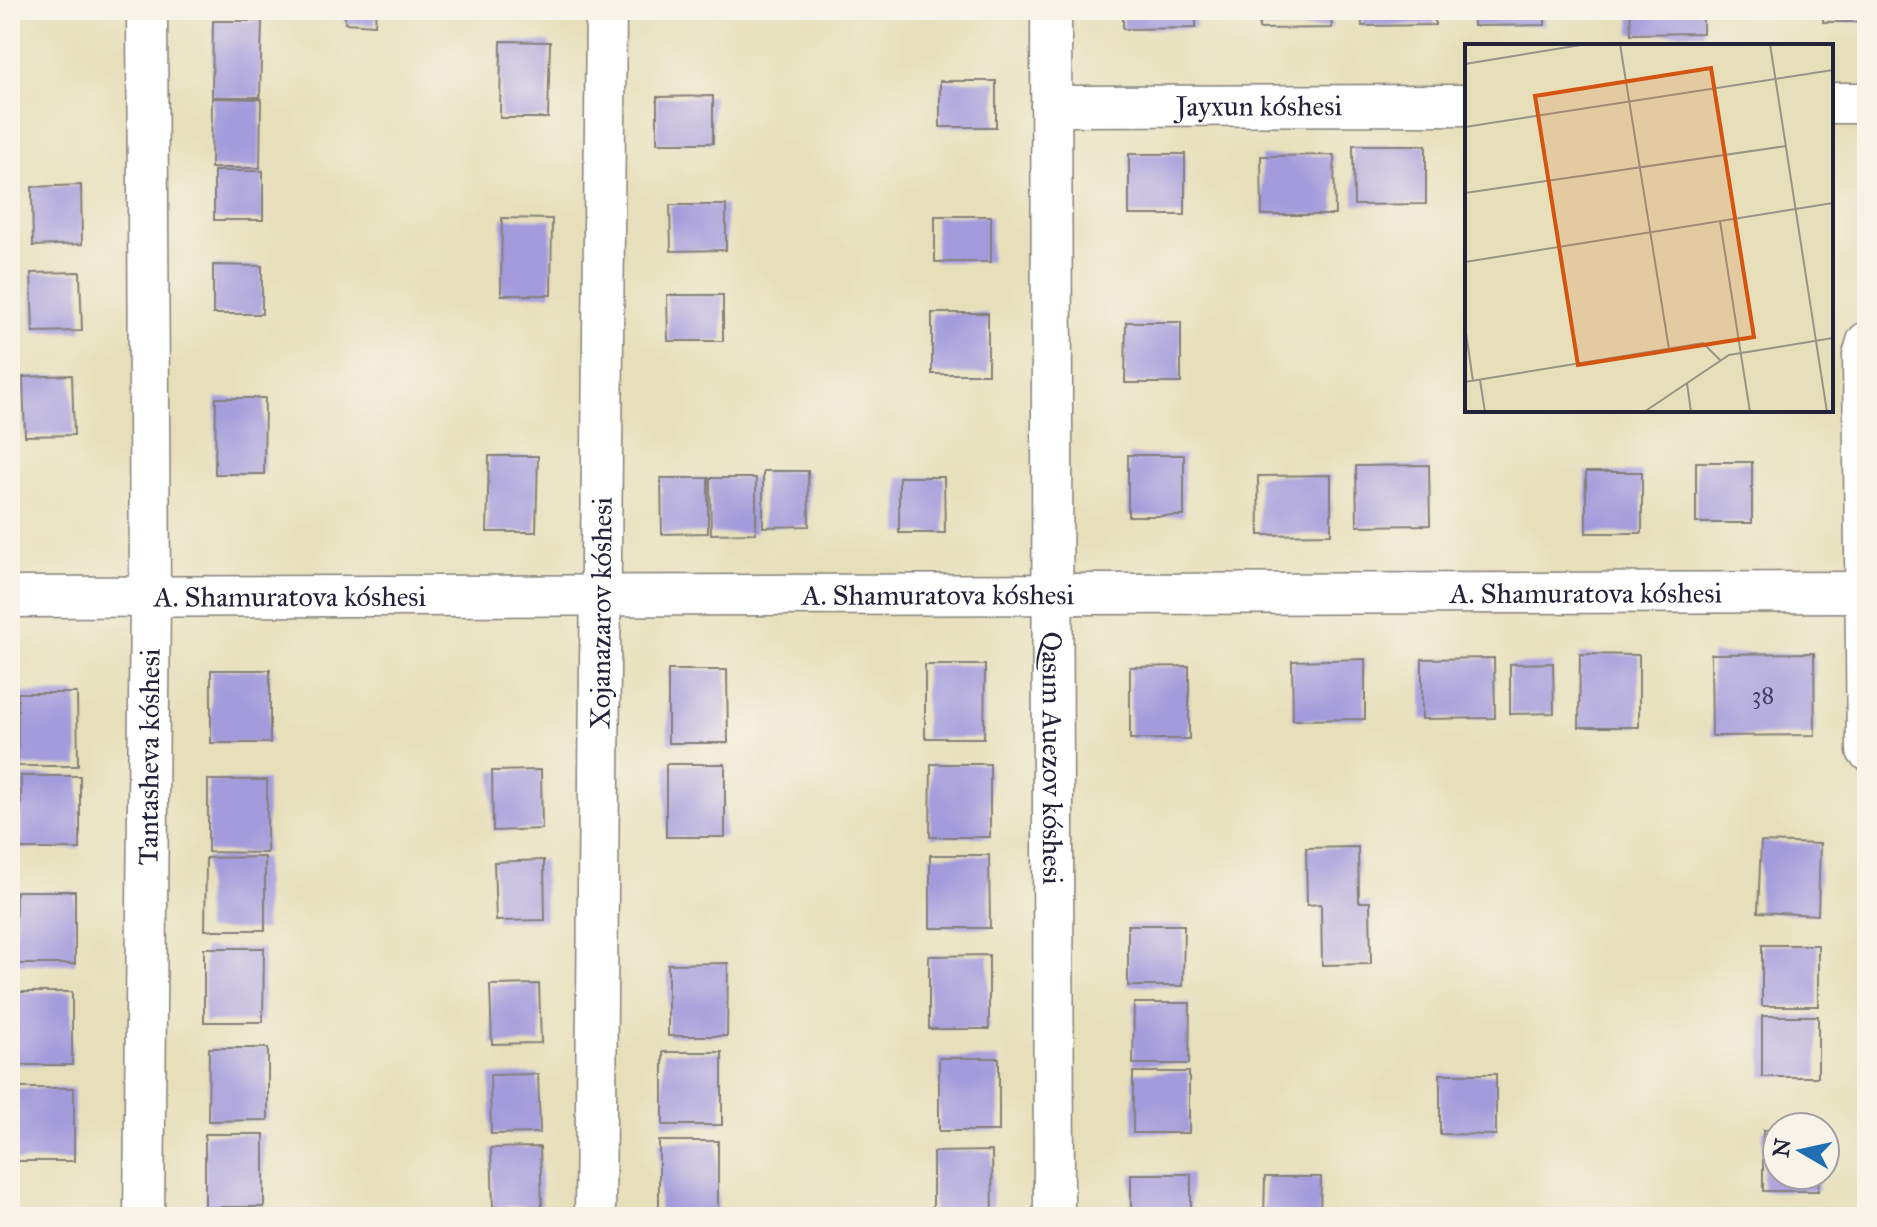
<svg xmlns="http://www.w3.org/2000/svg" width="1877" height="1227" viewBox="0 0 1877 1227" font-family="'IM FELL Great Primer',serif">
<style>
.building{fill:#a49bdc}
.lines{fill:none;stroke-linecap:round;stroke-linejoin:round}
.street-casing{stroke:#84807a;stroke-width:43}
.street{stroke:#fff;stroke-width:40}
.labels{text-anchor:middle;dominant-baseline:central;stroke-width:8;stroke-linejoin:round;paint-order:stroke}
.number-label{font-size:24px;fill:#424063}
.street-label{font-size:28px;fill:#22223b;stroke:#f7f3e8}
.inset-road{fill:none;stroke:#989387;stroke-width:2}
.view{fill:#d45411;fill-opacity:0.15;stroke:#d45411;stroke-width:4}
.inset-edge{fill:none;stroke:#22223b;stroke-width:4}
</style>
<rect width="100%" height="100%" fill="#f7f3e8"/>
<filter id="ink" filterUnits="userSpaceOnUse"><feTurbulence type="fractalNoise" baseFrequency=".0125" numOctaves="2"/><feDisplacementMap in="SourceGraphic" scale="16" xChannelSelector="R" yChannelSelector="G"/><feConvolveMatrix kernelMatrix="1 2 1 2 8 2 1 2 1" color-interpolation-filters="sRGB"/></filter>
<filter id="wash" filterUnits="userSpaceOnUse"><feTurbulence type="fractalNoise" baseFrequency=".006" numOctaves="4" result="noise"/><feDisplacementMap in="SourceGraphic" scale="32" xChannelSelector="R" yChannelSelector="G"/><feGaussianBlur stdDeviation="1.8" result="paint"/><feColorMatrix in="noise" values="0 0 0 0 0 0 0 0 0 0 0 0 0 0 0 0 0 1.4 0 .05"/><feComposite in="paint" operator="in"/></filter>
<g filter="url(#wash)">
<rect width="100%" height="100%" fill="#e7dfba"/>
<g id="blocks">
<!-- building -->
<path class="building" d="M345 10H376L375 25 345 23Z
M1123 10H1196V28L1123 29Z
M1259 10H1331L1332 28 1259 29Z
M1361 10H1435V25L1362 26Z
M1473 10H1545V25L1473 26Z
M1630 10H1703V33L1631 34Z
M1823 10H1867V22H1823Z
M213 21H262L260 97H212Z
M501 41 550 42 548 118H500Z
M940 81H996V127H940Z
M713 96V143H657V97Z
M212 98 261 99 260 168H211Z
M1353 145H1426V204L1354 205Z
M1129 154H1185V215H1129Z
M1334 155 1335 215H1262L1261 156Z
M214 171H263V220H214Z
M81 185 82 244 33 246 32 187Z
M670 205H726V250L671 251Z
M935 216H991V262H935Z
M502 218 552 219 551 295H501Z
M213 265 262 266V314H213Z
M80 272 82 331 33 332 31 273Z
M667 295H723V341H668Z
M932 313H988V374H932Z
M1126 322H1181V383H1125Z
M72 375 74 435 25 436 23 377Z
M216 398H265L264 474H215Z
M1128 455H1184V516H1128Z
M489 456H538L536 532H487Z
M1696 462H1752V523H1696Z
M1429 465 1430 525 1357 526 1356 466Z
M763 471H808L809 526 763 527Z
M1586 472H1642V533H1586Z
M1331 475V534L1259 535 1258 476Z
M899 477H944L945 533H899Z
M661 478H708V533L662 534Z
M710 478H756V533L711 534Z
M1814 653 1815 735 1712 736 1711 654Z
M1580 654 1639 655V727H1579Z
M1494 658 1495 718 1422 719V659Z
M1365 659V719L1293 720 1292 661Z
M1553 663 1554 713 1510 714V664Z
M925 665H985L984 738H925Z
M1189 666V739H1130V667Z
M211 670H270V743H211Z
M668 670H727L728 743H668Z
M18 693H77L78 766H18Z
M666 764H725V837H666Z
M931 764H990V837H930Z
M541 770 542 829 493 831 492 771Z
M21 776H80V849H21Z
M208 780H267V853L208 852Z
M1761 842 1820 844 1818 915 1758 912Z
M1358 847 1359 902H1370L1371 964 1322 965 1321 904 1307 905 1306 848Z
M930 855H989L990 928H930Z
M265 857V930H205L206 858Z
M544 860 545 920 496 921 494 862Z
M16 891H75V964H15Z
M1128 925H1184L1183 986H1128Z
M1762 945H1818V1006H1762Z
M204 948H264L263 1022H204Z
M989 955V1029H929V956Z
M728 963 727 1036H668V964Z
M539 984 541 1043 492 1044 490 985Z
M13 992H72V1065H13Z
M1134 1003H1190L1189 1064H1133Z
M1762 1016H1818V1077H1762Z
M209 1048H268V1120L208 1121Z
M663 1052H722V1125H663Z
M939 1058H999V1131H939Z
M1133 1072H1189V1133H1133Z
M538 1074 540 1133 491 1134 490 1075Z
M1440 1074H1496V1135L1440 1134Z
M15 1088H74V1161H14Z
M1763 1130H1777V1175H1819L1818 1191H1763Z
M205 1134H264V1207H205Z
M659 1141H718V1214H659Z
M540 1147 542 1206 493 1207 491 1148Z
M992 1151 993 1217H933V1152Z
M1131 1174H1191V1217H1131Z
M1265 1177H1321L1320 1217H1264Z
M539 1213V1217H496V1214Z"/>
</g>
</g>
<g filter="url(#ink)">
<use href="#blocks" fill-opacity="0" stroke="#84807a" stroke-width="2"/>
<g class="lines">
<!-- street casing -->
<g class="street-casing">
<g id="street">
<path id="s1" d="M1051 10 1054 1217"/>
<path d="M1831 103H1867"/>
<path id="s2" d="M1051 106 1467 105"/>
<path d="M1867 342 1863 356 1867 750"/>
<path id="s3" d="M10 597 1866 592"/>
<path id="s4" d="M144 1217 150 597 147 10"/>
<path id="s5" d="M595 1217 606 10"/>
</g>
</g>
<!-- street -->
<use href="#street" class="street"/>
</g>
</g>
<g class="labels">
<!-- number labels -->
<g class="number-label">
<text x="1763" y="695">38</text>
</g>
<!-- street labels -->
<g class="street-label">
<text stroke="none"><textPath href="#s2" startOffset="208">Jayxun kóshesi</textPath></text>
<text stroke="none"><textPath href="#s3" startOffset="1576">A. Shamuratova kóshesi</textPath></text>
<text stroke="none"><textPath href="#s3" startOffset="928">A. Shamuratova kóshesi</textPath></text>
<text stroke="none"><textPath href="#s3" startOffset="280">A. Shamuratova kóshesi</textPath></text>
<text stroke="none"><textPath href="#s5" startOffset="604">Xojanazarov kóshesi</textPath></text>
<text stroke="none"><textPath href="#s1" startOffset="748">Qasım Auezov kóshesi</textPath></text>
<text stroke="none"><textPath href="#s4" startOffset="460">Tantasheva kóshesi</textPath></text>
</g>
</g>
<!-- overview -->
<g transform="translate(1465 44)">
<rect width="368" height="368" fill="#e7dfba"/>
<path class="inset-road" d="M155 0 204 305M305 0 362 368M0 20 122 0M0 83 368 26M0 149 321 102M255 177 285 368M0 218 368 159M0 282 8 337M15 336 20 368M0 338 238 299 255 316M222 339 226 368M179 368 264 311 368 294"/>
<path class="view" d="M246 24 289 293 113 321 70 52Z"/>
<rect width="368" height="368" class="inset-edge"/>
</g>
<!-- margin -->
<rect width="1877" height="1227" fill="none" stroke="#f7f3e8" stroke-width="40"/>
<!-- north arrow -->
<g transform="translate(1801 1151) rotate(279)"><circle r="38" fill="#f7f3e8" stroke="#a29fa3" stroke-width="2"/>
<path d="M0-6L14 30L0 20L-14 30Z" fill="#1f6fb2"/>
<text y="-12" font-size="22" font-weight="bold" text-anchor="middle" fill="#22223b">N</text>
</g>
</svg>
